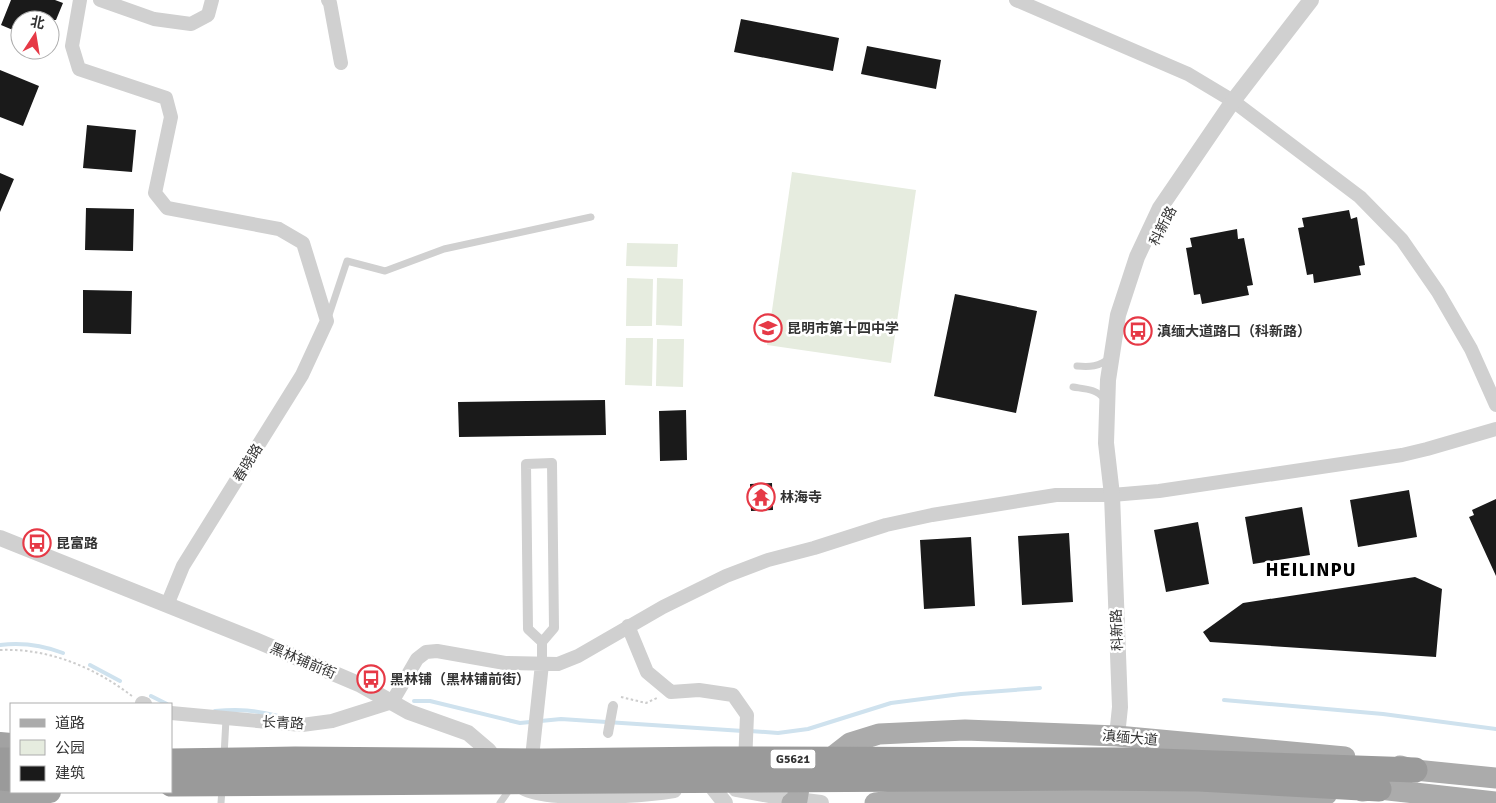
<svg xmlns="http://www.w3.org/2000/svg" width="1496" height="803" viewBox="0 0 1496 803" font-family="Signika,'Noto Sans SC',sans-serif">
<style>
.green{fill:#e6ecdf}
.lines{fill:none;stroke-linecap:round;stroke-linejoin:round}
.stream{stroke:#cfe2ee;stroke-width:4}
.building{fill:#1a1a1a}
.path{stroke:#cdcdcd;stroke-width:2;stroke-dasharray:2.5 2.5;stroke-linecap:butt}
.service{stroke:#d0d0d0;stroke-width:7}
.pedestrian{stroke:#d0d0d0;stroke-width:10}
.minor{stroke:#d0d0d0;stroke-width:14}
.tertiary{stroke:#d0d0d0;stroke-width:16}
.primary{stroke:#ababab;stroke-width:21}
.trunk{stroke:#a2a2a2;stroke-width:22}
.motorway{stroke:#9a9a9a;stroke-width:25}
.motorway-bridge{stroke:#9a9a9a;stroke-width:25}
.labels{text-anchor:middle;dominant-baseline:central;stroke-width:5;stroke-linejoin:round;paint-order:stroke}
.shield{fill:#fff;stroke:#707070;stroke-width:1}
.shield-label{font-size:12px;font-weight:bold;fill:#333}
.street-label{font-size:14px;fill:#333;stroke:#fff}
.poi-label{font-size:14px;font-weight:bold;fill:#333;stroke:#fff;text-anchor:start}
.district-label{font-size:19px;font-weight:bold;letter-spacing:1px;fill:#000;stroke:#fff}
</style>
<rect width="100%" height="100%" fill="#fff"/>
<!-- green -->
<path class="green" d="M792 172 916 190 891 363 767 345Z
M627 243 678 244 677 267 626 266Z
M627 278 653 279 652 326H626Z
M657 278 683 279 682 326 656 325Z
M626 338H653L652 386 625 385Z
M657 339H684L683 387 656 386Z"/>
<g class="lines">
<!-- stream -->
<path class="stream" d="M0 645C23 642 42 645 63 653
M90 665 120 681
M151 696 167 704
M1224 700 1383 714 1496 729
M414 701H430L520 723 561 719 743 731
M215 711C239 709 255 710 278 716
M750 731 778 733 808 729 891 703 961 694 1040 688"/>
</g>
<!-- building -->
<path class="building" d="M11 0H55L63 3 56 20H20V33L1 25Z
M741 19 839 38 833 71 734 52Z
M867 46 941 60 936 89 861 74Z
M0 70 39 86 23 126 0 117Z
M87 125 136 130 132 172 83 168Z
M0 173 14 179 0 212Z
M86 208 134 209 133 251 85 250Z
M1349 210 1351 219 1357 217 1365 265 1359 266 1361 275 1314 283 1313 274 1307 275 1298 228 1304 227 1302 218Z
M1237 229 1238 239 1244 238 1253 285 1247 286 1249 295 1202 304 1200 294 1194 295 1186 248 1192 247 1190 238Z
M83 290 132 291 131 334 83 333Z
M955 294 1037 311 1016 413 934 396Z
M605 400 606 435 459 437 458 402Z
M686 410 687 460 660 461 659 411Z
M772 483 773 510 751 511 750 484Z
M1409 490 1417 537 1358 547 1350 500Z
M1496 499V576L1469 517 1474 515 1472 510Z
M1302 507 1310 555 1253 564 1245 517Z
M1198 522 1209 584 1166 592 1154 530Z
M1069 533 1073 602 1022 605 1018 536Z
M971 537 975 606 924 609 920 540Z
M1415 577 1442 589 1436 657 1210 642 1203 632 1243 603Z"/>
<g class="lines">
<!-- path -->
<path class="path" d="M0 650C48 648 94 667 132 696
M621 697 646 703 657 698"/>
<!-- service -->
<path class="service" d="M328 318 347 261 385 271 444 249 591 217
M1077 366C1089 367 1100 367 1109 358
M1073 387C1085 389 1097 389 1104 399
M224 756 226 719
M221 803 222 789
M500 803 512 786"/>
<!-- pedestrian -->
<path class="pedestrian" d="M552 463 554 628 542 642 528 629 526 464Z
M542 642V664
M608 733 613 706"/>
<!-- minor -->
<path class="minor" d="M80 0 72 46 79 69 166 98 171 117 155 193 167 208 279 229 303 243 327 321 302 375 183 566 167 605
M100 0 154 19 191 24 208 15 212 0
M328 0 330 3 341 63
M1016 0 1188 74 1233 101 1360 197 1402 240 1438 292 1471 349 1496 405
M628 626 647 672 671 692 699 690 733 695 747 715 745 764
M142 703 145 704
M171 713 302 725 332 721 392 702 417 659 426 652 437 651 505 663 558 664 578 656 663 607 726 576 768 560 814 548 886 525 932 515 1056 495H1112L1159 491 1402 455 1427 449 1496 429
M531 767 542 664"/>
<!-- tertiary -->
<path class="tertiary" d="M0 538 255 640 361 685 409 712 468 733 488 750 500 765
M1117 736 1120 707 1112 495 1106 443 1108 380 1118 315 1137 257 1160 208 1233 101 1311 0
M710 784 725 803
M523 787C549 802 643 795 674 790
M736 789 797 800 821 803"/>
<!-- primary -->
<path class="primary" d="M1400 766 1415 770 1496 778
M1362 791 1379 789 1496 802
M792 803 797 800 800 782 850 743 879 734 965 730 1117 736 1345 757
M875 803 940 796 1006 793 1074 798 1210 796 1284 799 1327 794"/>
<!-- trunk -->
<path class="trunk" d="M0 743 11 744
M0 795 50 792"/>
<!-- motorway -->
<path class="motorway" d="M0 760H11
M0 778 11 779"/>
<!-- motorway-bridge -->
<path class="motorway-bridge" d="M171 761 295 759 542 761 714 759 1131 760 1415 770
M171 784 1085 778 1199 779 1379 789"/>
</g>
<!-- icons -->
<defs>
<g id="school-ring" transform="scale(1.4375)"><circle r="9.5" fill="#fff" stroke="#e63946" stroke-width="1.5"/><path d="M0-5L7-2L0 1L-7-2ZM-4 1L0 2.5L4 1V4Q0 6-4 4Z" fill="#e63946"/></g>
<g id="bus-ring" transform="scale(1.4375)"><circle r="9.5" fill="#fff" stroke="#e63946" stroke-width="1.5"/><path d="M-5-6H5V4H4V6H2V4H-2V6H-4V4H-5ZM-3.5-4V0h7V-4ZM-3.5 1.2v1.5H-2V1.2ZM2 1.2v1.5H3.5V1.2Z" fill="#e63946"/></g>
<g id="temple-ring" transform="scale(1.4375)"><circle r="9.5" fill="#fff" stroke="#e63946" stroke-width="1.5"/><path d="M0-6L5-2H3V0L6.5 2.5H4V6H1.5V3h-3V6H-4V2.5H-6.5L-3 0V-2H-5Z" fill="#e63946"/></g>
</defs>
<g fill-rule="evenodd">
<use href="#school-ring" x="768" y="328"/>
<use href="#bus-ring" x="1138" y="331"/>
<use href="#temple-ring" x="761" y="497"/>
<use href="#bus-ring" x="37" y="543"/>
<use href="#bus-ring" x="371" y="679"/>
</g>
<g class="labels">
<!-- shield labels -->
<rect class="shield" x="770.5" y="749.5" width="45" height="19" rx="4"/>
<g class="shield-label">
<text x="793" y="759">G5621</text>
</g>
<!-- street labels -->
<g class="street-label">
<text transform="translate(1163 226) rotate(-63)">科新路</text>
<text transform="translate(248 463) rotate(-58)">春晓路</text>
<text transform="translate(1117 630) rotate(-92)">科新路</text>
<text transform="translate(303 661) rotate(23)">黑林铺前街</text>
<text transform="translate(283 723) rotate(3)">长青路</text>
<text transform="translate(1130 738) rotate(5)">滇缅大道</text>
</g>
<!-- poi labels -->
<g class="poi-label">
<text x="787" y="328">昆明市第十四中学</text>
<text x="1157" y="331">滇缅大道路口（科新路）</text>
<text x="780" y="497">林海寺</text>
<text x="56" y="543">昆富路</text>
<text x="390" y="679">黑林铺（黑林铺前街）</text>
</g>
<!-- district labels -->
<g class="district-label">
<text x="1311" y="570">HEILINPU</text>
</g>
</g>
<!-- legend -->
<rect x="10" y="703" width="162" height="90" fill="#ffffff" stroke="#adadad"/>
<rect x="20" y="719" width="25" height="8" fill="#ababab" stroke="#adadad"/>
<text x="55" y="728" font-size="15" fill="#333333">道路</text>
<rect x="20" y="740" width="25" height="15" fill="#e6ecdf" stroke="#adadad"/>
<text x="55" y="753" font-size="15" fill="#333333">公园</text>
<rect x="20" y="766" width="25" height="15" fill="#1a1a1a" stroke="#adadad"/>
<text x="55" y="778" font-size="15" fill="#333333">建筑</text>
<!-- north arrow -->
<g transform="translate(35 35) rotate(12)"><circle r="24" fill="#ffffff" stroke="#adadad"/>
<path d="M0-4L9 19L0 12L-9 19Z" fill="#e63946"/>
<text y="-8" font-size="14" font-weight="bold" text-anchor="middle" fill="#333333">北</text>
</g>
</svg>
